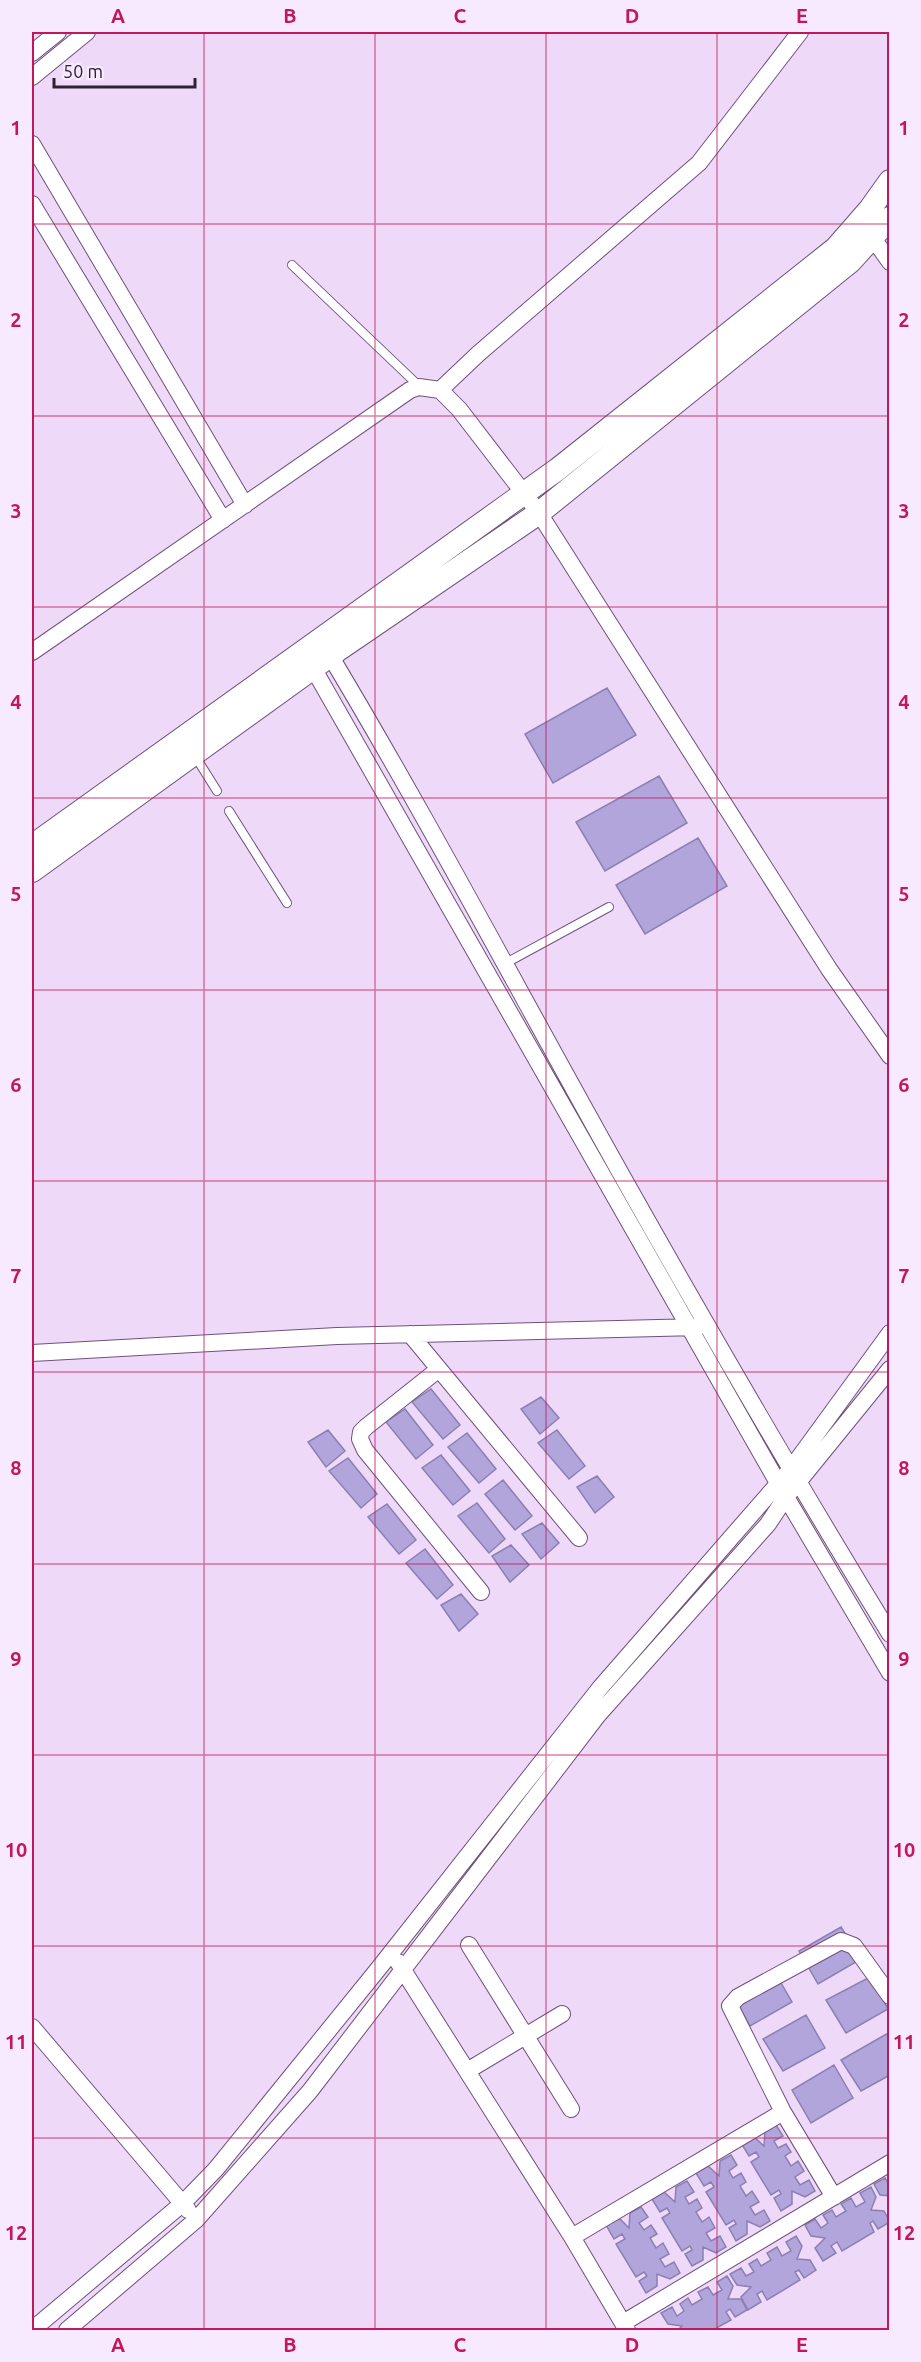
<svg xmlns="http://www.w3.org/2000/svg" width="921" height="2362" viewBox="0 0 921 2362" font-family="Ubuntu,sans-serif">
<style>
.building{fill:#b1a5db;stroke:#8b7fb3;stroke-width:1.5}
.lines{fill:none;stroke-linecap:round;stroke-linejoin:round}
.service-casing{stroke:#6f517d;stroke-width:10}
.minor-casing{stroke:#6f517d;stroke-width:18}
.secondary-casing{stroke:#6f517d;stroke-width:24}
.service{stroke:#fff;stroke-width:8}
.minor{stroke:#fff;stroke-width:16}
.secondary{stroke:#fff;stroke-width:22}
.grid{fill:none;stroke:#c2185b;stroke-width:1.5;stroke-opacity:0.55}
.neatline{fill:none;stroke:#c2185b;stroke-width:2}
.grid-label{font-size:20px;text-anchor:middle;font-weight:bold;fill:#c2185b}
</style>
<rect width="100%" height="100%" fill="#eedaf8"/>
<!-- building -->
<path class="building" d="M607 688 636 735 553 783 525 734Z
M659 776 687 823 605 871 576 822Z
M698 838 727 886 645 934 616 885Z
M431 1389 460 1425 443 1439 412 1402Z
M541 1397 559 1418 540 1434 521 1409Z
M405 1409 433 1445 416 1459 386 1422Z
M328 1430 345 1451 326 1467 308 1442Z
M557 1430 585 1466 569 1479 538 1443Z
M467 1433 496 1469 479 1483 448 1447Z
M441 1455 470 1491 453 1505 422 1468Z
M348 1458 377 1494 361 1508 329 1471Z
M597 1476 614 1497 595 1513 577 1487Z
M503 1480 532 1516 515 1530 485 1494Z
M477 1503 505 1539 489 1553 458 1516Z
M387 1504 416 1540 399 1554 368 1517Z
M542 1523 559 1543 541 1559 522 1534Z
M511 1545 529 1565 510 1582 492 1556Z
M425 1549 453 1585 437 1599 406 1563Z
M461 1594 478 1614 459 1631 441 1605Z
M841 1927 861 1959 818 1984 799 1951Z
M773 1969 792 2002 750 2026 731 1993Z
M870 1977 888 2009 846 2033 826 2000Z
M806 2015 825 2048 783 2071 763 2039Z
M890 2032V2075L861 2091 841 2060Z
M834 2065 853 2098 811 2123 792 2090Z
M776 2125 783 2136 774 2141 778 2148 786 2144 791 2152 785 2156 791 2166 798 2161 804 2171 795 2177 800 2185 809 2180 815 2191 805 2197 792 2191V2204L781 2211 774 2198 781 2194 779 2190 771 2195 751 2162 759 2157 756 2152 749 2156 741 2143 753 2136 764 2146 765 2131Z
M731 2155 737 2165 729 2171 733 2178 741 2173 746 2182 740 2186 746 2196 752 2191 759 2202 750 2207 755 2215 764 2210 770 2221 760 2227 747 2221V2234L736 2241 729 2228 736 2224 734 2220 726 2225 706 2192 714 2187 711 2182 704 2186 696 2173 708 2166 719 2176 720 2161Z
M885 2178 890 2186V2196L880 2195 874 2184Z
M687 2181 694 2192 685 2197 689 2204 697 2199 702 2208 696 2212 702 2222 709 2217 715 2228 706 2233 711 2241 720 2236 726 2247 716 2253 703 2247V2260L692 2266 685 2254 692 2250 690 2246 682 2251 662 2218 670 2213 667 2208 660 2212 652 2199 664 2192 675 2202 676 2187Z
M871 2187 876 2197 871 2210 884 2211 890 2222 878 2229 873 2221 870 2223 874 2232 842 2251 837 2242 831 2246 836 2253 823 2261 815 2248 825 2238 811 2236 805 2225 815 2219 821 2228 828 2223 823 2215 832 2210 836 2217 846 2211 841 2204 851 2198 856 2207 865 2202 860 2193Z
M641 2207 648 2217 639 2223 644 2230 651 2225 657 2234 650 2238 656 2248 663 2243 669 2254 660 2259 665 2267 674 2262 680 2273 670 2279 657 2274V2286L646 2293 639 2281 647 2276 644 2272 636 2277 616 2244 625 2239 622 2234 614 2239 606 2225 619 2218 629 2228 630 2213Z
M796 2236 802 2246 797 2259 810 2260 816 2270 804 2278 799 2270 795 2272 800 2280 767 2300 762 2291 757 2294 761 2302 748 2310 741 2297 751 2287 737 2285 730 2274 741 2268 746 2276 754 2272 749 2264 757 2259 761 2266 771 2260 767 2253 777 2247 782 2256 791 2251 786 2242Z
M727 2276 733 2286 728 2299H741L747 2310 735 2317 730 2309 726 2312 731 2320 713 2330H678L682 2326 668 2324 661 2313 672 2307 677 2316 684 2311 680 2304 688 2298 692 2305 702 2299 698 2292 708 2287 713 2295 722 2290 717 2282Z"/>
<g class="lines">
<!-- service casing -->
<g class="service-casing">
<path id="service" d="M292 265 419 386
M195 756 217 791
M229 811 287 903
M506 963 609 907"/>
</g>
<!-- minor casing -->
<g class="minor-casing">
<path id="minor" d="M32 53 58 32
M32 77 87 32
M32 144 245 505
M32 204 223 520
M872 237 890 262
M440 390 478 354 699 163 800 32
M325 647C432 825 528 1009 630 1190 714 1339 800 1487 890 1634
M32 652 410 390 419 387 440 390 459 409 539 513 829 969 890 1056
M308 659 786 1497 890 1673
M410 1334 579 1538
M32 1353 337 1336 698 1327
M439 1369 366 1427 361 1432 360 1439 365 1450 481 1592
M469 1945 571 2109
M398 1962 572 2237 627 2330
M32 2027 188 2210
M467 2071 562 2014
M834 2197 783 2112 730 2006 738 1997 841 1941 854 1946 890 1996
M572 2237 783 2112
M623 2323 890 2163
M32 2330 182 2204 216 2169 379 1968 600 1688 790 1470 890 1333
M67 2330 196 2220 310 2091 598 1715 768 1524 786 1497 890 1369"/>
</g>
<!-- secondary casing -->
<g class="secondary-casing">
<path id="secondary" d="M32 846 558 469 836 248 870 209 890 181
M32 871 338 650 539 513 850 262 890 218"/>
</g>
<!-- service -->
<use href="#service" class="service"/>
<!-- minor -->
<use href="#minor" class="minor"/>
<!-- secondary -->
<use href="#secondary" class="secondary"/>
</g>
<!-- grid -->
<path class="grid" d="M204 32V2330M375 32V2330M546 32V2330M717 32V2330M32 224H890M32 416H890M32 607H890M32 798H890M32 990H890M32 1181H890M32 1372H890M32 1564H890M32 1755H890M32 1946H890M32 2138H890"/>
<!-- border -->
<rect width="921" height="2362" fill="none" stroke="#f8eafe" stroke-width="66"/>
<!-- scale -->
<path d="M54 78v9h141v-9" fill="none" stroke="#2e2134" stroke-width="3"/>
<text x="63" y="78" font-size="18" fill="#2e2134" stroke="#f8eafe" stroke-width="4.5" paint-order="stroke">50 m</text>
<rect x="33" y="33" width="855" height="2296" class="neatline"/>
<g class="grid-label">
<text x="118" y="23">A</text>
<text x="290" y="23">B</text>
<text x="460" y="23">C</text>
<text x="632" y="23">D</text>
<text x="802" y="23">E</text>
<text x="16" y="135">1</text>
<text x="904" y="135">1</text>
<text x="16" y="327">2</text>
<text x="904" y="327">2</text>
<text x="16" y="518">3</text>
<text x="904" y="518">3</text>
<text x="16" y="709">4</text>
<text x="904" y="709">4</text>
<text x="16" y="901">5</text>
<text x="904" y="901">5</text>
<text x="16" y="1092">6</text>
<text x="904" y="1092">6</text>
<text x="16" y="1283">7</text>
<text x="904" y="1283">7</text>
<text x="16" y="1475">8</text>
<text x="904" y="1475">8</text>
<text x="16" y="1666">9</text>
<text x="904" y="1666">9</text>
<text x="16" y="1857">10</text>
<text x="904" y="1857">10</text>
<text x="16" y="2049">11</text>
<text x="904" y="2049">11</text>
<text x="16" y="2240">12</text>
<text x="904" y="2240">12</text>
<text x="118" y="2352">A</text>
<text x="290" y="2352">B</text>
<text x="460" y="2352">C</text>
<text x="632" y="2352">D</text>
<text x="802" y="2352">E</text>
</g>
</svg>
